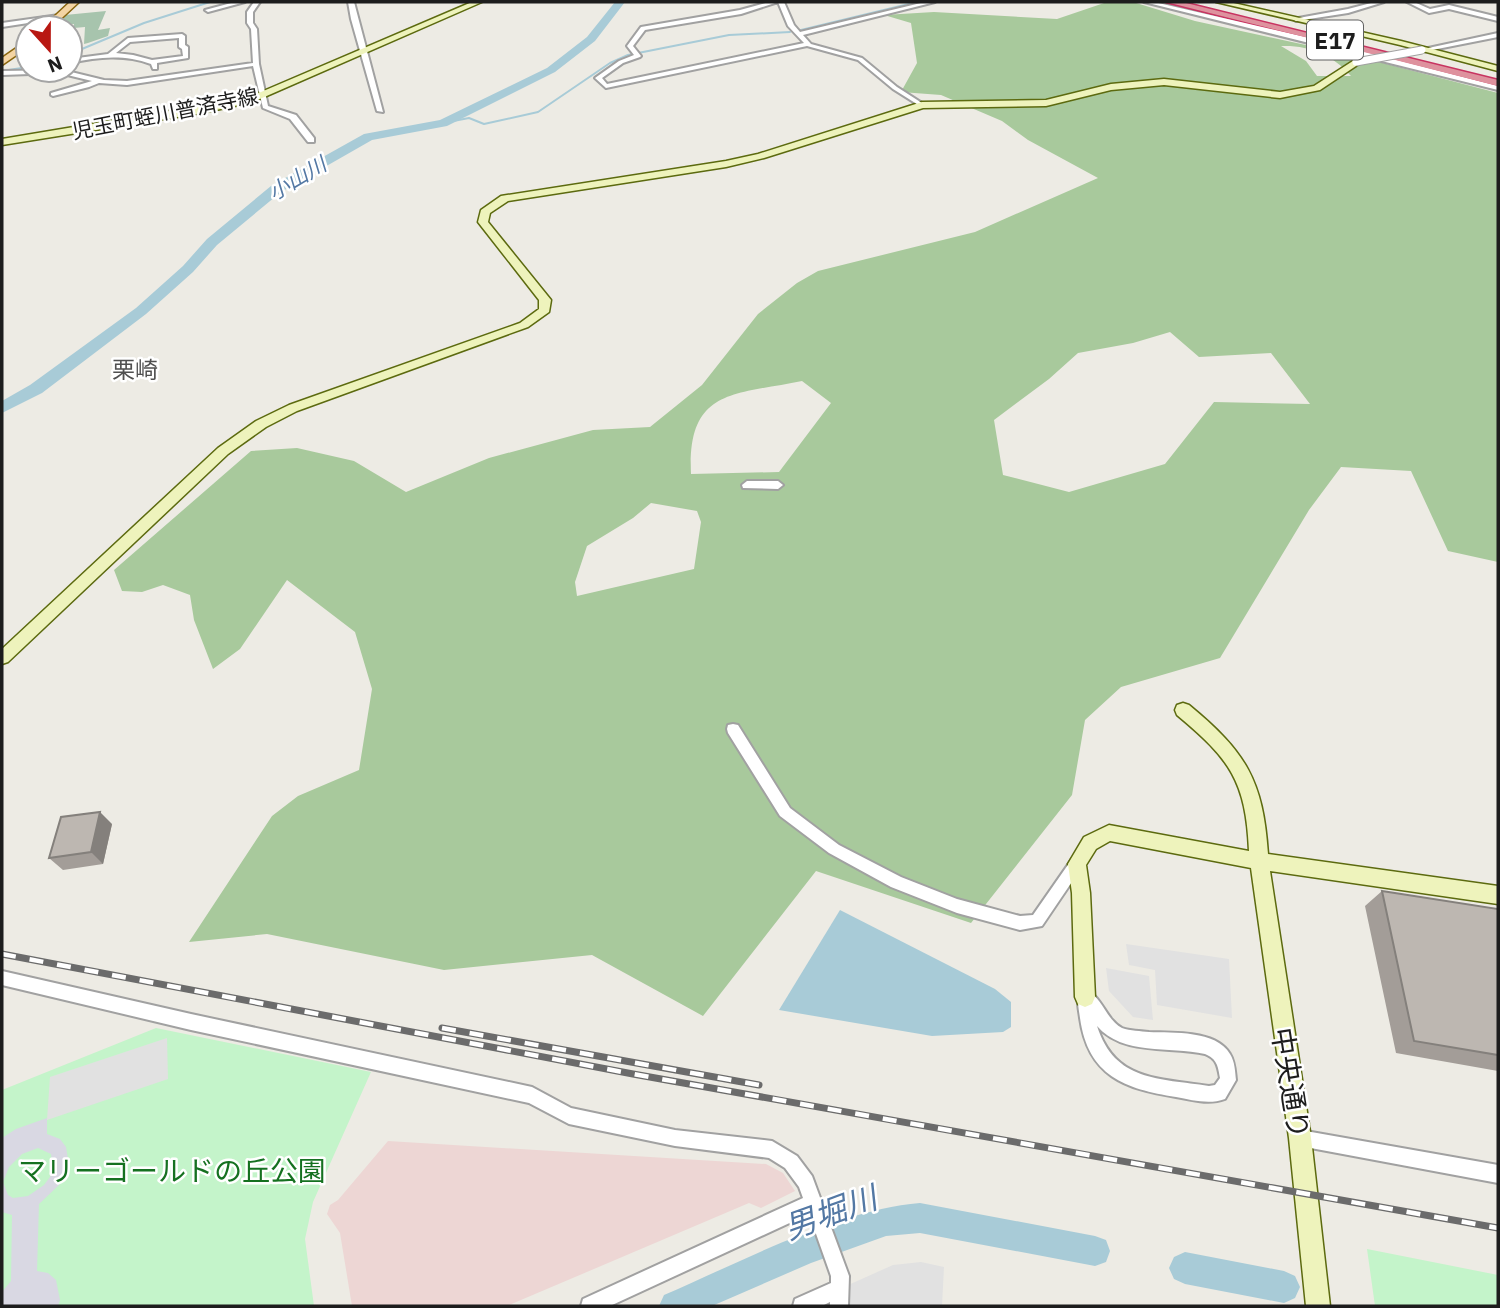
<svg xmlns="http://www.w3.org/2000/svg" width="1500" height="1308" viewBox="0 0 1500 1308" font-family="'IBM Plex Sans','Noto Sans JP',sans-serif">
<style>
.commercial{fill:#edd6d4}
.forest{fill:#a8c99c;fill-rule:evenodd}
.cemetery{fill:#a7c4ad}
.park{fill:#c4f4ca}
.parking{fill:#e1e1e1}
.plaza{fill:#d9d8e3;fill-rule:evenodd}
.water{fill:#a8cbd7}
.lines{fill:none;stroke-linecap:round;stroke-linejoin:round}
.stream{stroke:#a8cbd7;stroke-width:2}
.river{fill:#a8cbd7;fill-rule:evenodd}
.street-casing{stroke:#a1a1a1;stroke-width:4}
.secondary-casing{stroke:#5c6a0f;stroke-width:3}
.primary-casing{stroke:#89650d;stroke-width:3}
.highway-casing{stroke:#c83461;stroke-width:3}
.street{fill:#fff;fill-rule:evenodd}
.secondary{fill:#eef3bc;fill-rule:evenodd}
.primary{fill:#f3d4a3;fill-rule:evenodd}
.highway{fill:#de929e;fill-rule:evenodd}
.rail-casing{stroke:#6b6b6b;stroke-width:7}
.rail{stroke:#fff;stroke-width:4.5;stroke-dasharray:14;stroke-linecap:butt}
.street-bridge-casing{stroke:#a1a1a1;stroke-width:9;stroke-linecap:butt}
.street-bridge{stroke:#fff;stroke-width:7}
.wall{fill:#a39d98}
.shaded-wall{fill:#84807c}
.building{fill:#bdb7b1;stroke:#84807c;stroke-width:2}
.labels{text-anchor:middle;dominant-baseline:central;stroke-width:5;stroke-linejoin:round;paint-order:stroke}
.far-street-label{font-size:21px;fill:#1d1d1d;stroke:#fff}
.far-water-label{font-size:21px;font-style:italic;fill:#5378a4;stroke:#fff}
.shield{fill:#fff;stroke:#616161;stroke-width:2}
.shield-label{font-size:23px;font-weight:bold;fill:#1d1d1d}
.far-quarter-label{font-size:23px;fill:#505050;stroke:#fff}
.near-street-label{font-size:28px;fill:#1d1d1d;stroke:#fff}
.near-park-label{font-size:28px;fill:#157120;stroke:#fff}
.near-water-label{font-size:32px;font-style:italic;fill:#5378a4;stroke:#fff}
</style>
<rect width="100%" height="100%" fill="#edebe4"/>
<!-- commercial -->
<path class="commercial" d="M388 1141 766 1164 783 1173 795 1191 761 1208 749 1203 507 1306H352L340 1233 327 1214 330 1205 338 1200Z"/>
<!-- forest -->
<path class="forest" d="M1107 2H1133L1195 21 1352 55 1498 93V562L1448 551 1411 471 1341 467 1309 510 1220 658 1121 687 1085 720 1072 795 971 923 816 871 703 1016 592 955 444 970 267 934 189 942 272 816 298 796 359 770 372 689 355 632 287 580 240 649 213 669 194 620 190 595 163 585 142 592 122 591 114 570 251 451 297 448 354 461 406 492 489 458 593 430 650 427 702 385 758 314 797 283 818 271 975 232 1098 178 1028 140 1002 121 941 95 901 92 917 63 911 23 884 15 934 12 1057 19ZM1281 46C1310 45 1333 55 1351 76H1317L1306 61ZM1170 332 1199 357 1271 353 1310 404 1214 402 1165 464 1069 492 1003 475 994 420 1049 379 1078 353 1133 343ZM802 381 831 403 779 472 691 474C687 388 735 395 802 381ZM651 503 697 511 701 522 694 569 577 596 575 582 587 546 633 518Z"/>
<!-- cemetery -->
<path class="cemetery" d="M106 11 98 30 110 28 108 36 88 43 84 44 85 27 74 28V24L60 26 65 15Z"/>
<!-- park -->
<path class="park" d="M156 1028 371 1072 313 1202 305 1239 314 1306H2V1090Z
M1367 1249 1498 1275V1306H1375Z"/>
<!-- parking -->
<path class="parking" d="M1126 944 1229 959 1232 1018 1157 1005 1155 970 1129 965Z
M1106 968 1149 976 1153 1020 1133 1017 1109 991Z
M167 1038 168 1079 47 1120 50 1077Z
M921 1262 944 1267 942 1306H847L846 1286 893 1265Z"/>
<!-- plaza -->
<path class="plaza" d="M47 1118V1134L60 1139 66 1147 68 1159 59 1185 39 1204 37 1271 48 1273 56 1280 60 1300 58 1306H2V1292L11 1281 12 1215 2 1212V1138L16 1129ZM38 1148 51 1154 53 1168 50 1177 44 1185 28 1196 13 1198 8 1195 3 1182 9 1167 22 1154Z"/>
<!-- water -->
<path class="water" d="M840 910 995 989 1011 1002V1027L1003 1032 932 1036 779 1010Z"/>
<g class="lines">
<!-- stream -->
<path class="stream" d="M801 30 917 2
M70 54 144 23 210 2
M2 71 28 67
M443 123 469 118 484 124 538 112 610 63 628 55 729 35 790 32"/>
<!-- river -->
<path class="river" d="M615 2H625L595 41 555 72 447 126 372 140 281 192 217 245 193 272 146 314 42 393 2 413V401L30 385 136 308 183 266 207 239 271 186 364 134 440 120 547 68 587 37Z
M920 1203 1095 1236 1106 1240 1110 1251 1106 1262 1095 1266 920 1233 886 1236 811 1263 712 1306H659L664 1295C741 1262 837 1210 920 1203Z
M1185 1252 1284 1271 1295 1276 1300 1287 1295 1298 1284 1303 1185 1284 1174 1279 1169 1268 1174 1257Z"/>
<!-- street casing -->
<g class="street-casing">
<path id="street" d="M235 2H245L208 12 205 10Z
M254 2H260L253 12V23L257 29 259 64 268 106 296 115 314 138V142H308L290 119 263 108 253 66 127 85 99 83 89 87 53 96 51 95V93L92 81 59 73 2 75V71L63 70 104 80 127 81 253 63 251 29 247 23V12Z
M348 2H354L383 112 377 111 351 19Z
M769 2H778L741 14 645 30 633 46 641 56 640 57 623 63 602 78 607 84 804 43 788 26 778 2H784L794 25 800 32 925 2H935L803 35 811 44 862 58 897 87 925 105 920 106 893 89 858 60 807 46 606 88 595 78 619 61 634 55 627 46 641 27 740 10Z
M1144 2H1154L1327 42 1498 86V90Z
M1375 2H1384L1348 13 1296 21 1293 19 1348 9Z
M1407 2H1414L1430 9 1449 5 1498 17V21L1449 9 1429 13Z
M59 15 61 18 2 27V23Z
M1498 33V37L1422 52 1419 50Z
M182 34 185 36V45L188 47V58L157 63V69H153L151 64C124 54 98 57 70 63V59L108 54 128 38ZM179 38V47L182 49 183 56 152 60 133 55 116 53 130 42Z
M747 481H778L783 485 778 489 743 488 742 485Z
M733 724 738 725 790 808 839 845 901 877 957 899 1020 916 1033 915 1072 859 1077 858 1082 859 1084 864 1042 926 1020 930 957 913 891 887 829 853 780 816 728 733 727 729 728 725Z
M2 971 191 1014 532 1087 571 1108 675 1130 772 1141 797 1156 812 1176 849 1276 848 1306H830V1302L822 1306H793L795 1299 831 1283V1276L809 1214 610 1306H581L583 1299 803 1198 799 1187 785 1168 769 1158 675 1146 569 1124 529 1103 191 1030 2 985Z
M1085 989C1102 996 1106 1020 1122 1028 1130 1031 1141 1031 1149 1032 1173 1033 1216 1030 1230 1054 1235 1062 1235 1071 1236 1080L1225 1099C1209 1105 1192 1100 1176 1097 1125 1089 1088 1076 1080 1018 1079 1009 1076 1000 1080 992ZM1097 1026C1123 1056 1169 1046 1205 1054 1217 1059 1218 1066 1220 1078L1215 1085 1209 1086C1159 1078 1115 1082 1097 1026Z
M1300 1130 1498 1165V1183L1300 1146 1294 1144 1292 1138 1294 1132Z"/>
</g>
<!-- secondary casing -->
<g class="secondary-casing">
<path id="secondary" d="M472 2H482L253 102 202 113 2 145V139L247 98Z
M1216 2H1229L1401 41 1498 66V71L1400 45Z
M1356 59 1359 60V64L1320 90 1280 98 1164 85 1111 90 1046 106 923 108 764 158 726 167 508 201 490 213 488 222 551 300 549 312 528 327 297 411 266 427 228 454 8 662 2 664V649L218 448 256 421 289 405 520 323 539 309V300L478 222 481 210 501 196 726 161 758 154 922 102 1046 100 1111 84 1164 79 1280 92 1314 86Z
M1183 703 1189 705C1246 752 1263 780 1268 854L1498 886V904L1270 871 1311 1138 1330 1306H1306L1289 1138 1251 868 1110 841 1096 849 1086 865 1090 893 1095 997 1092 1004 1085 1007 1078 1004 1075 997 1072 893 1068 864 1084 837 1109 825 1249 851C1246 781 1230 759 1177 715L1175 710 1177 705Z"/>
</g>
<!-- primary casing -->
<g class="primary-casing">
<path id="primary" d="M70 2H79L51 28H42Z
M28 40V47L2 65V58Z"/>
</g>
<!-- highway casing -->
<g class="highway-casing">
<path id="highway" d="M1166 2H1182L1498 80V86Z"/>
</g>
<!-- street -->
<use href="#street" class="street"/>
<!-- secondary -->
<use href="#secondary" class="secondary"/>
<!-- primary -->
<use href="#primary" class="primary"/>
<!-- highway -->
<use href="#highway" class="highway"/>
<!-- rail casing -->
<g class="rail-casing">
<path id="rail" d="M2 954 633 1074 1498 1228
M442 1028 759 1085"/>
</g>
<!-- rail -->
<use href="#rail" class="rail"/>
<!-- street-bridge casing -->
<g class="street-bridge-casing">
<path id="street-bridge" d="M1356 62 1422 50"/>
</g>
<!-- street-bridge -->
<use href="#street-bridge" class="street-bridge"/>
</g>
<!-- wall -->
<path class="wall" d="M112 824 103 864 63 870 49 858Z
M1382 891 1498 909V1071L1396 1053 1365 906Z"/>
<!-- shaded-wall -->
<path class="shaded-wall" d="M100 812 112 824 103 864 91 852Z"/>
<!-- building -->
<path class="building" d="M100 812 91 852 49 858 61 817Z
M1382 891 1498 909V1055L1414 1041Z"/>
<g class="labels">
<!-- far-street labels -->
<g class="far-street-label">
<text transform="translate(165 113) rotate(-11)">児玉町蛭川普済寺線</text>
</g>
<!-- far-water labels -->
<g class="far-water-label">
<text transform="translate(297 178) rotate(-31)">小山川</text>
</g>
<!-- shield labels -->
<rect class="shield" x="1307" y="20.5" width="56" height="39" rx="5"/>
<g class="shield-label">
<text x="1335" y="40">E17</text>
</g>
<!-- far-quarter labels -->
<g class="far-quarter-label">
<text x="135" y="369">栗崎</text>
</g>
<!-- near-street labels -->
<g class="near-street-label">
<text transform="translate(1291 1083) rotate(81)">中央通り</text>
</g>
<!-- near-park labels -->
<g class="near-park-label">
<text x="172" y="1170">マリーゴールドの丘公園</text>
</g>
<!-- near-water labels -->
<g class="near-water-label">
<text transform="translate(830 1212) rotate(-20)">男堀川</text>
</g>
</g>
<!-- border -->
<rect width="1500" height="1308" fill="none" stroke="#1d1d1d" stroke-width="7"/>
<!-- north arrow -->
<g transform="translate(49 49) rotate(159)"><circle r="33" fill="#ffffff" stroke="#a5a5a5" stroke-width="2"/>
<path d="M0-5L12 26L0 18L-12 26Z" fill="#b81812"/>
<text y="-10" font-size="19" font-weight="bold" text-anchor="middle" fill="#1d1d1d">N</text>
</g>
</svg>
